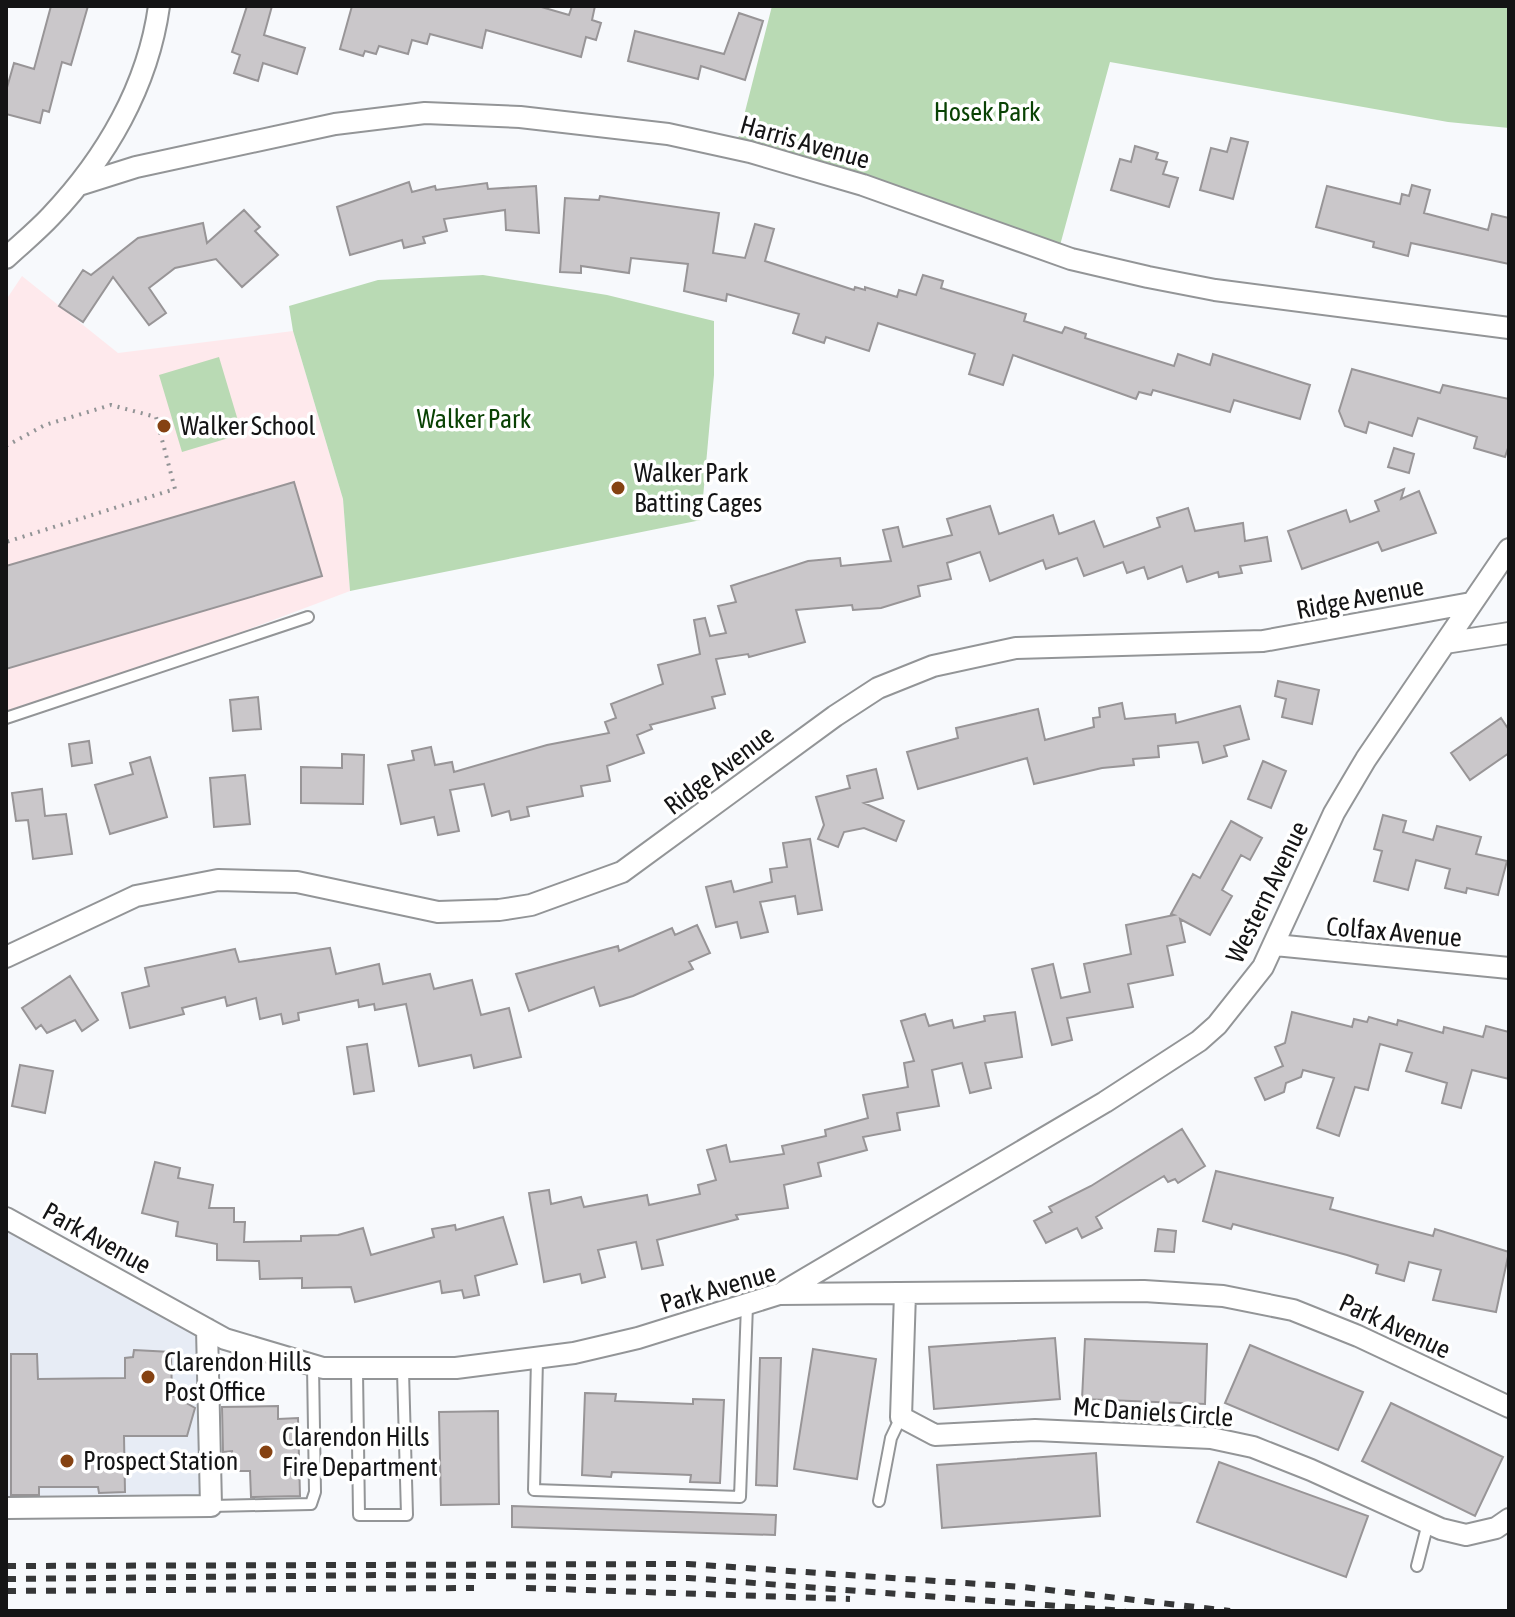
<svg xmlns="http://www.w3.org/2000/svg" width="1515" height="1617" viewBox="0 0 1515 1617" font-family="'Asap Condensed',sans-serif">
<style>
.built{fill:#e7ecf5}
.education{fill:#fee9ec}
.green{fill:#b9dab4}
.building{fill:#cac7ca;stroke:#989597;stroke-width:2}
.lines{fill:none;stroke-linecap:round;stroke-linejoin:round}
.service-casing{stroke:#939597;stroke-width:14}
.minor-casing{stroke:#939597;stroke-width:24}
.path{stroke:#929496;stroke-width:4;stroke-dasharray:2 6;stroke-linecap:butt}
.service{stroke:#fff;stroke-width:10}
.minor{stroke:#fff;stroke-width:20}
.rail{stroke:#353637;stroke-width:6;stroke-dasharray:10 10;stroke-linecap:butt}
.poi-dot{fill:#854212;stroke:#fff;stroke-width:3}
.labels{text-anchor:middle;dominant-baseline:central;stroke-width:7;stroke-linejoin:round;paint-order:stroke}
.park-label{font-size:26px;fill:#094204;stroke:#fff}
.street-label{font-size:26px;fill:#141415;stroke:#fff}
.poi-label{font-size:26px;fill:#141415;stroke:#fff;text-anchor:start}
</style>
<rect width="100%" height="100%" fill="#f7f9fc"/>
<!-- built -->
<path class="built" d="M6 1225 202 1332 205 1497 6 1503Z"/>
<!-- education -->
<path class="education" d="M22 276 118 353 293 331 343 499 350 591 6 721V300Z"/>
<!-- green -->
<path class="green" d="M772 6H1509V128L1448 122 1110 62 1059 249 737 143Z
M483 275 607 295 714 321V375L701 520 350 591 343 499 293 331 289 306 378 280Z
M219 357 242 434 182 452 159 375Z"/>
<!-- building -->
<path class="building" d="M51 6H88L71 65 62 62 49 112 43 110 40 123 6 114V91L14 63 34 69Z
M247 6H272L264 35 305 48 297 74 263 63 258 81 234 73 240 55 232 52Z
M352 6H538L569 15 572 6H595L592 20 601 23 596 40 586 37 581 57 486 30 482 48 430 34 427 44 412 40 408 54 379 46 376 54 365 51 363 56 340 49Z
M739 13 763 21 745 80 701 66 698 79 628 61 635 31 724 54Z
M1231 138 1248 142 1233 199 1200 190 1211 148 1227 152Z
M1135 146 1158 153 1156 159 1167 162 1163 174 1178 178 1169 207 1111 190 1120 159 1131 162Z
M409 182 412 192 435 186 436 190 487 183 488 189 536 186 539 233 506 230 505 210 444 219 447 231 423 237 425 243 404 248 402 240 350 255 337 207Z
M1412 185 1430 190 1424 213 1488 230 1492 214 1509 218V264L1411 243 1408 256 1373 247 1374 242 1316 227 1327 186 1400 204 1402 194 1409 196Z
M600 196 719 213 713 253 745 258 755 224 774 229 765 261 854 290 855 287 865 290V287L897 297 899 290 916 295 923 275 943 281 941 288 1026 314 1024 321 1062 333 1065 327 1086 334 1085 338 1174 366 1178 354 1210 365 1213 354 1310 385 1300 419 1234 400 1230 412 1153 390 1151 395 1139 392 1136 399 1013 355 1003 385 969 374 975 354 878 323 869 351 826 337 824 343 793 333 799 314 727 294 726 301 684 291 688 264 631 258 629 273 581 266V273L560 272 565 198 599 200Z
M244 210 260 227 255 231 278 255 242 287 216 259 175 268 149 288 166 313 149 325 113 277 83 322 59 306 83 270 91 275 138 238 203 223 207 243Z
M1352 369 1440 393 1443 385 1509 399V445L1505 457 1474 448 1477 437 1418 418 1412 436 1369 422 1366 433 1345 426 1339 411Z
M1394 448 1414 454 1409 473 1388 467Z
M294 482 322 576 6 669V566Z
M1404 489 1401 499 1419 491 1436 533 1382 551 1378 542 1302 569 1288 531 1346 510 1350 522 1379 511 1375 501Z
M990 506 999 534 1053 515 1059 534 1094 521 1104 547 1160 527 1157 518 1188 508 1195 531 1243 523 1245 541 1267 537 1271 561 1240 566 1242 573 1219 577 1218 572 1187 582 1182 566 1148 579 1144 567 1127 573 1123 562 1084 576 1077 558 1046 569 1043 560 990 581 980 552 947 563 951 579 918 586 920 596 881 608 853 610 852 605 796 610 805 642 749 657 748 654 716 659 725 694 712 697 715 708 650 725 652 729 637 735 644 753 607 766 610 781 581 786 583 796 527 807 529 816 511 820 509 811 492 816 484 784 450 790 459 831 438 835 434 817 401 824 388 765 414 760 412 751 431 747 435 765 452 762 454 772 547 745 609 733 605 722 616 718 611 704 663 684 658 665 700 654 694 620 705 618 710 636 726 633 718 606 736 602 731 586 808 561 840 558 841 566 891 561 883 530 898 527 903 547 952 535 947 519Z
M1278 681 1319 690 1312 724 1282 717 1286 699 1275 696Z
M258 697 261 729 233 731 230 700Z
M1122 703 1125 719 1175 714 1176 723 1240 706 1249 739 1224 746 1227 756 1203 763 1198 742 1158 746 1159 757 1133 759 1134 765 1102 768 1034 784 1027 758 918 789 907 752 958 738 956 728 1038 709 1045 740 1094 727 1093 718 1100 717 1099 708Z
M1501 718 1509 730V753L1470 780 1451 753Z
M89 741 92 763 72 766 69 744Z
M342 754 364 755 363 804 301 803V767L342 768Z
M150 757 167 817 110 834 95 785 133 774 130 763Z
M1263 761 1286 771 1271 808 1248 799Z
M876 769 883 798 864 803 904 821 896 841 864 828 844 832 838 847 818 839 824 825 816 797 850 788 847 776Z
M245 775 250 824 214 827 210 778Z
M42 789 45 816 66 814 72 854 33 859 28 820 16 821 12 793Z
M1383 815 1406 821 1403 832 1433 840 1437 826 1481 837 1476 854 1507 861 1498 895 1467 888 1466 893 1445 888 1450 869 1416 860 1408 890 1374 881 1382 851 1374 849Z
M1231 821 1262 838 1250 860 1241 855 1222 890 1232 896 1210 935 1180 919 1185 942 1167 946 1173 975 1128 984 1133 1007 1067 1018 1072 1040 1052 1045 1032 969 1053 964 1061 998 1090 992 1084 964 1131 954 1126 925 1174 915 1171 914 1193 874 1200 878Z
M810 839 822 910 798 914 795 896 760 902 768 932 741 938 737 922 716 927 706 887 731 881 734 892 772 882 770 869 787 867 783 843Z
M697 925 710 953 689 962 693 969 633 996 600 1006 594 987 529 1011 516 974 618 946 619 951 672 928 675 935Z
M330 948 336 974 379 964 383 984 430 974 434 989 472 980 481 1015 509 1008 521 1057 474 1068 471 1055 419 1066 406 1004 375 1010 374 1004 359 1007 358 1000 298 1013 299 1020 283 1024 281 1014 260 1019 256 998 227 1006 225 997 182 1008 184 1014 130 1028 122 993 149 986 145 968 235 949 239 962Z
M70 976 98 1020 82 1031 75 1020 47 1033 41 1025 36 1029 22 1008Z
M1015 1012 1022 1057 985 1063 991 1088 970 1093 962 1063 932 1070 939 1106 897 1113 900 1130 863 1137 867 1150 818 1163 821 1176 784 1185 788 1208 736 1215 738 1219 657 1240 663 1265 642 1269 636 1242 598 1250 605 1277 582 1283 580 1274 544 1282 529 1193 549 1190 551 1204 581 1197 584 1207 647 1195 649 1205 700 1194 698 1185 716 1180 707 1150 726 1145 730 1162 784 1154 782 1146 826 1136 825 1130 868 1118 863 1095 908 1087 904 1063 914 1061 901 1021 925 1014 929 1026 952 1020 954 1028 985 1021 984 1016Z
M1292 1012 1352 1027 1354 1019 1367 1022 1369 1017 1397 1025 1398 1020 1443 1033 1444 1027 1483 1037 1486 1026 1509 1032V1079L1472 1070 1461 1108 1442 1103 1447 1083 1406 1071 1412 1053 1380 1044 1368 1090 1355 1087 1339 1136 1317 1128 1334 1078 1303 1070 1301 1077 1286 1083 1284 1092 1265 1100 1255 1078 1283 1066 1275 1047 1285 1043Z
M367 1044 374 1091 354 1094 347 1047Z
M20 1065 53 1071 45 1113 12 1106Z
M1182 1129 1205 1166 1178 1183 1175 1179 1168 1182 1164 1176 1096 1217 1102 1228 1082 1238 1077 1228 1046 1243 1034 1221 1052 1212 1049 1207 1091 1186Z
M155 1162 180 1168 178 1178 213 1185 209 1208H234V1222H245L244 1242 301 1241V1236L338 1235 363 1228 371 1255 434 1237 432 1229 455 1225 456 1230 503 1217 517 1264 475 1276 479 1295 464 1298 462 1290 442 1293 440 1281 355 1302 351 1287 302 1288V1278L260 1279 259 1261 217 1260V1244L176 1236 178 1222 142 1213Z
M1216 1171 1333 1198 1330 1209 1433 1236 1435 1229 1509 1252 1496 1312 1433 1300 1441 1270 1409 1262 1404 1281 1376 1273 1378 1265 1347 1255 1233 1224 1231 1229 1203 1221Z
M1158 1229 1176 1231 1174 1252 1155 1251Z
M1055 1338 1060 1399 934 1409 929 1347Z
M1085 1339 1207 1344 1205 1404 1082 1399Z
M1250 1345 1363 1392 1338 1450 1225 1403Z
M813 1349 876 1359 857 1479 794 1469Z
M134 1350 171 1352 172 1395 195 1408 187 1436H124L125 1492 99 1493 98 1487H39V1495H11V1354H37L38 1379 125 1378V1358L133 1357Z
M760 1358H781L777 1486 756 1485Z
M585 1393 616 1394 615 1401 693 1404V1399L724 1400 720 1483 690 1482 691 1475 612 1472 611 1477 582 1475Z
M1391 1403 1503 1457 1475 1516 1362 1461Z
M278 1406V1419L298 1418 300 1496 251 1497 250 1471H233L232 1451 223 1452 222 1407Z
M498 1411 499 1504 441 1505 439 1412Z
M1096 1453 1100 1516 942 1528 937 1465Z
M1219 1462 1368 1516 1346 1577 1197 1522Z
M512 1506 776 1515 775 1535 512 1527Z"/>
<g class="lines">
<!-- service casing -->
<g class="service-casing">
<path id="service" d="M6 718 308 617
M537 1359 534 1490 740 1497 747 1305
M357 1371 359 1515H407L403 1371
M879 1501 891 1438 901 1417
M211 1506 311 1504 315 1492 313 1366
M1417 1566 1428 1523"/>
</g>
<!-- minor casing -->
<g class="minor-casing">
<path id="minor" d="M79 185 136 167 335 124 425 113 520 117 668 134 750 152 863 185 1071 259 1148 277 1215 290 1509 328
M6 258C21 244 37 231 51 216 106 158 148 86 159 6
M1445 643 1509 633
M1275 945 1509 968
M6 957 136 896 218 880 297 882 438 912 499 910 531 905 622 872 835 716 878 688 933 666 1016 648 1263 641 1471 603
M6 1218 225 1339 323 1368H456L574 1353 638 1338 779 1294 1144 1291 1223 1296 1293 1310 1358 1336 1509 1407
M783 1292 1105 1102 1199 1041 1217 1025 1263 967 1334 813 1366 759 1509 549
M905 1293 901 1417 935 1435 1035 1430 1211 1438 1253 1447 1311 1470 1441 1529 1466 1535 1496 1528 1509 1519
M6 1508 211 1506 207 1329"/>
</g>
<!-- path -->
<path class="path" d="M6 446 45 425 111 405 156 417 175 489 6 542"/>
<!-- service -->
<use href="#service" class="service"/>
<!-- minor -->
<use href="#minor" class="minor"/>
<!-- rail -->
<path class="rail" d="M6 1566 688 1564 1023 1587 1230 1611
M6 1579 381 1575 688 1578 1125 1611
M526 1588 850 1599
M6 1591 474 1588"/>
</g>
<!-- markers -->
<g class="poi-dot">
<circle cx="164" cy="426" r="8"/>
<circle cx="618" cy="488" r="8"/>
<circle cx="148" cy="1377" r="8"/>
<circle cx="266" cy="1452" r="8"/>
<circle cx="67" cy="1461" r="8"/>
</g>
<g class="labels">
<!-- park labels -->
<g class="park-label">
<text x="987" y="112">Hosek Park</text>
<text x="474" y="419">Walker Park</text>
</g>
<!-- street labels -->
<g class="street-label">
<text transform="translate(805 142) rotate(16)">Harris Avenue</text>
<text transform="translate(1360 598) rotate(-11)">Ridge Avenue</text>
<text transform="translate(719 770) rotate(-37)">Ridge Avenue</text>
<text transform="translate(1267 892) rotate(-64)">Western Avenue</text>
<text transform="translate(1394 932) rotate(5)">Colfax Avenue</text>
<text transform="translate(97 1238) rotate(29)">Park Avenue</text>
<text transform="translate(718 1288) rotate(-16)">Park Avenue</text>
<text transform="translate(1395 1326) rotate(25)">Park Avenue</text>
<text transform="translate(1153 1412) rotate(4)">Mc Daniels Circle</text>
</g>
<!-- poi labels -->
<g class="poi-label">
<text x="180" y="426">Walker School</text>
<text x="634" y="473">Walker Park<tspan x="634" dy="30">Batting Cages</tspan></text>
<text x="164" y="1362">Clarendon Hills<tspan x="164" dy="30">Post Office</tspan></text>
<text x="282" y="1437">Clarendon Hills<tspan x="282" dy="30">Fire Department</tspan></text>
<text x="83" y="1461">Prospect Station</text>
</g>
</g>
<!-- border -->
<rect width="1515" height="1617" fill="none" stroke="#141415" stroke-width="16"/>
</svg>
